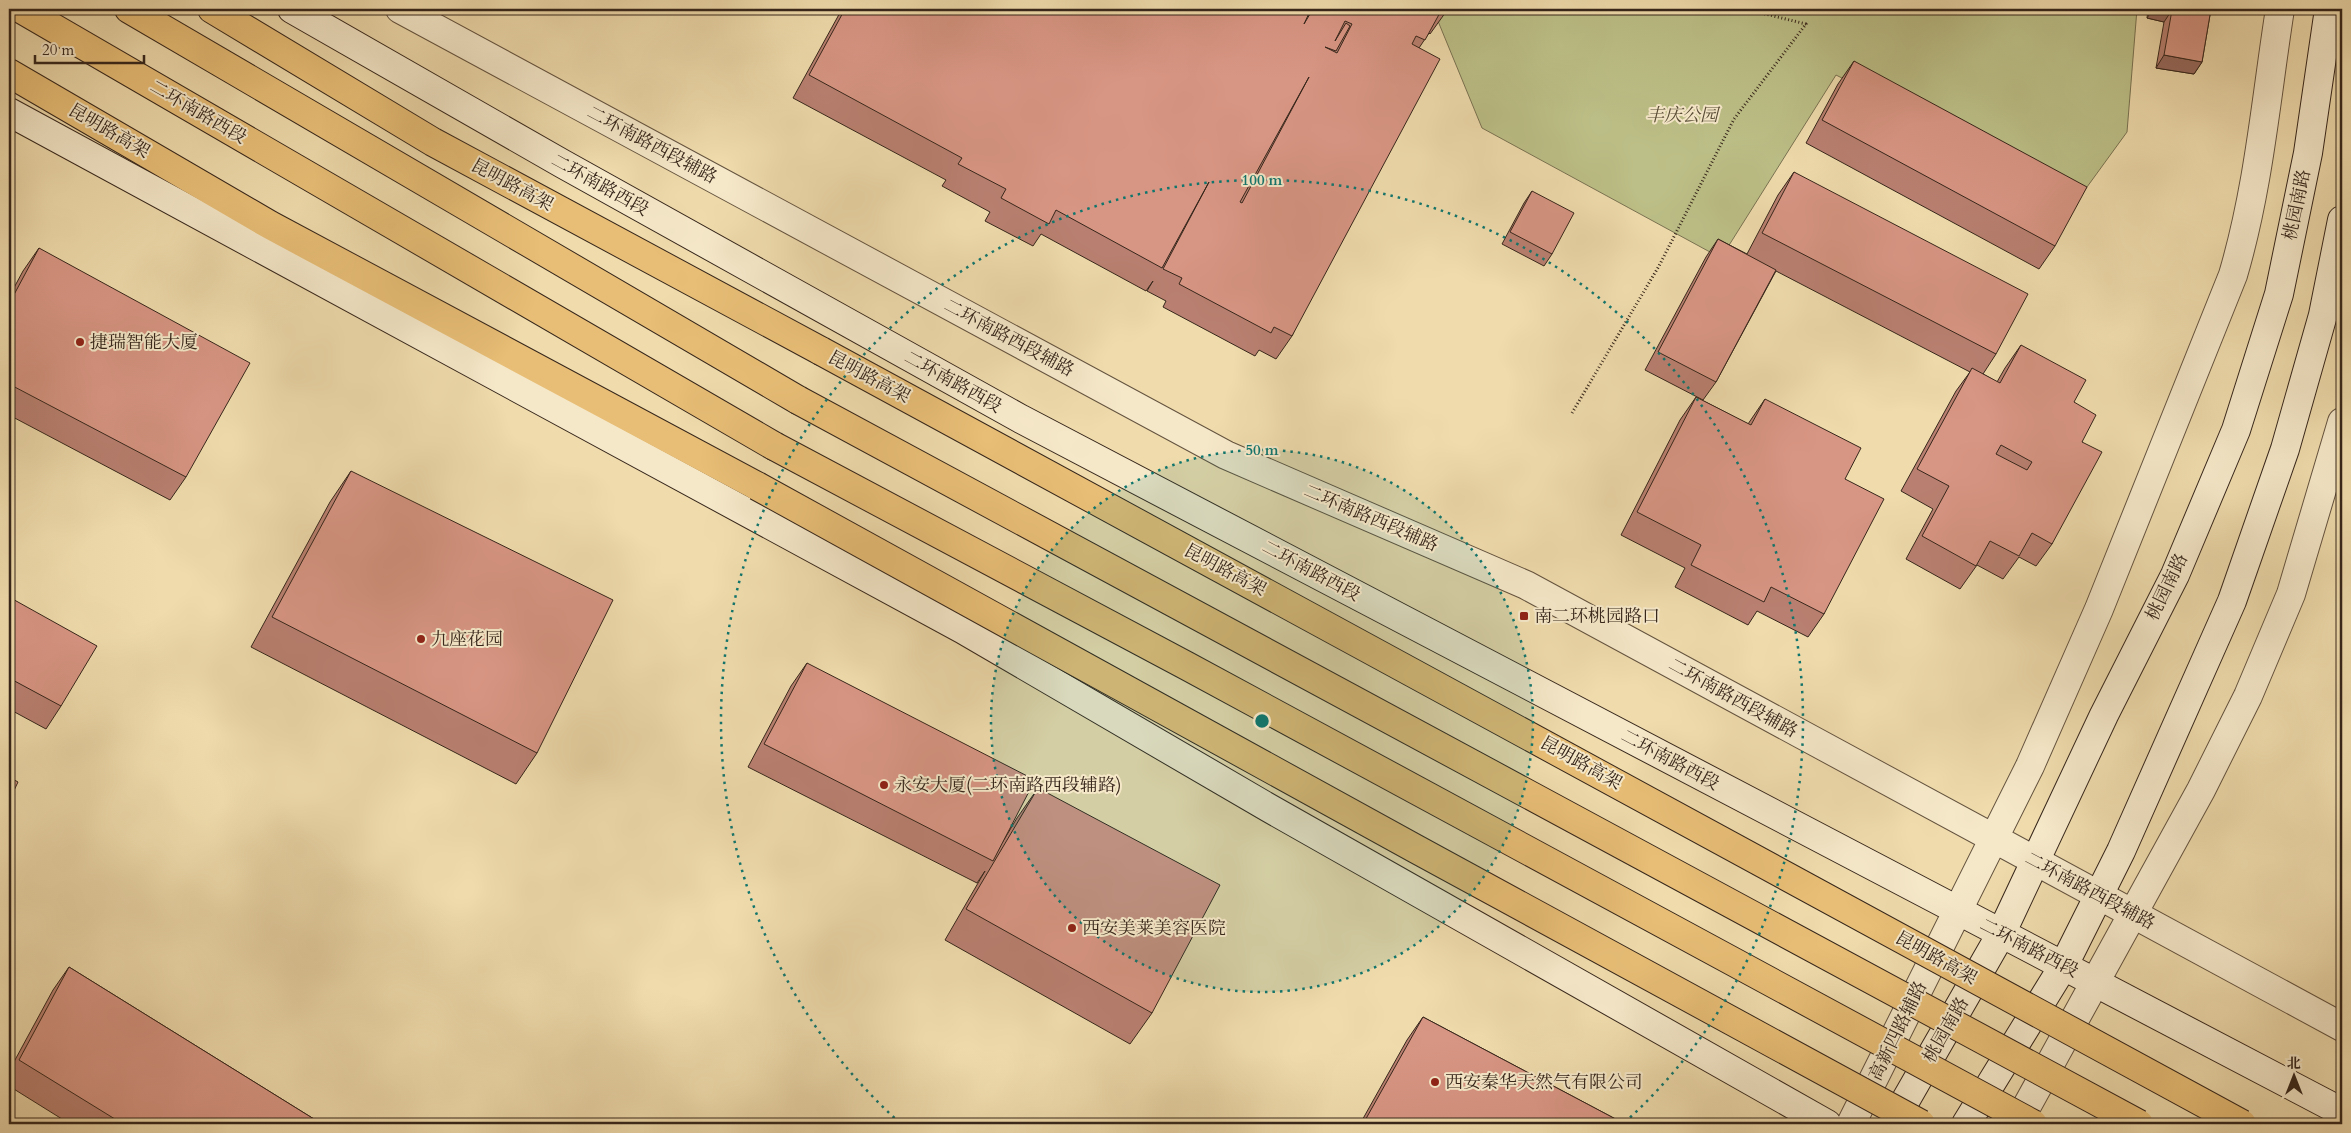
<svg xmlns="http://www.w3.org/2000/svg" width="2351" height="1133" viewBox="0 0 2351 1133" font-family="Cardo,'Noto Serif SC',serif">
<style>
.green{fill:#bcbf87;stroke:#797251}
.lines{fill:none;stroke-linecap:round;stroke-linejoin:round}
.street-casing{stroke:#64533f;stroke-width:30}
.secondary-casing{stroke:#36261b;stroke-width:30}
.highway-casing{stroke:#36261b;stroke-width:30}
.path{stroke:#36261b;stroke-width:3;stroke-dasharray:1 2.5;stroke-linecap:butt}
.street{stroke:#f5e8c9;stroke-width:28}
.secondary{stroke:#f5e8c9;stroke-width:28}
.highway{stroke:#e8be76;stroke-width:28}
.highway-bridge-casing{stroke:#36261b;stroke-width:30;stroke-linecap:butt}
.highway-bridge{stroke:#e8be76;stroke-width:28}
.wall{fill:#b98071;stroke:#36261b}
.shaded-wall{fill:#96685c;stroke:#36261b}
.building{fill:#d79583;stroke:#36261b;fill-rule:evenodd}
.ring{fill:none;stroke:#0f766e;stroke-width:2.5;stroke-dasharray:2.5 5}
.poi-dot{fill:#8f2418;stroke:#f5e8c9;stroke-width:2}
.labels{text-anchor:middle;dominant-baseline:central;stroke-width:4;stroke-linejoin:round;paint-order:stroke}
.street-label{font-size:18px;fill:#36261b;stroke:#f5e8c9}
.park-label{font-size:18px;font-style:italic;fill:#584c36;stroke:#f5e8c9}
.poi-label{font-size:18px;fill:#36261b;stroke:#f5e8c9;text-anchor:start}
.centre{fill:#0f766e;stroke:#f5e8c9;stroke-width:2.5}
.ring-label{font-size:15px;text-anchor:middle;font-weight:bold;fill:#0f766e;stroke:#f5e8c9;stroke-width:4;stroke-linejoin:round;paint-order:stroke}
</style>
<rect width="100%" height="100%" fill="#efdbac"/>
<filter id="stains"><feTurbulence type="fractalNoise" baseFrequency=".004" numOctaves="4"/><feColorMatrix values="0 0 0 0 .2 0 0 0 0 .09 0 0 0 0 .02 0 0 0 .5 -.17"/></filter>
<radialGradient id="worn" r=".72"><stop offset=".6" stop-color="#630" stop-opacity="0"/><stop offset="1" stop-color="#630" stop-opacity=".3"/></radialGradient>
<!-- green -->
<path class="green" d="M1433 9H2137L2127 132 2079 198 1836 75 1721 258 1482 128Z"/>
<g class="lines">
<!-- street casing -->
<g class="street-casing">
<path id="street" d="M400 9 1226 455 1526 585 2342 1027
M1851 1124 2030 766 2099 609 2233 275C2259 187 2266 98 2280 9
M2017 1124 2201 790 2248 696 2291 594 2342 422"/>
</g>
<!-- secondary casing -->
<g class="secondary-casing">
<path id="secondary" d="M292 9 563 164 1021 419 2342 1112
M9 112 962 629 1269 808 1827 1124
M1892 1124 2001 934 2104 715 2175 575 2236 430 2279 294 2308 153 2329 9
M1966 1124 2064 965 2121 851 2232 601 2285 449 2323 315 2342 220"/>
</g>
<!-- highway casing -->
<g class="highway-casing">
<path id="highway" d="M21 9 774 446
M129 9 798 400
M212 9 433 142 821 351
M9 73 270 225 757 486"/>
</g>
<!-- path -->
<path class="path" d="M1572 413 1659 266 1734 119 1806 24 1745 9"/>
<!-- street -->
<use href="#street" class="street"/>
<!-- secondary -->
<use href="#secondary" class="secondary"/>
<!-- highway -->
<use href="#highway" class="highway"/>
<!-- highway-bridge casing -->
<g class="highway-bridge-casing">
<path id="highway-bridge" d="M821 351 2242 1124
M798 400 2139 1124
M774 446 1187 666 2033 1124
M757 486 1416 849 1921 1124"/>
</g>
<!-- highway-bridge -->
<use href="#highway-bridge" class="highway-bridge"/>
</g>
<!-- wall -->
<path class="wall" d="M842 9H1448L1430 34 1429 33 1419 48 1292 336 1276 359 1259 350 1255 356 1163 307 1166 301 1147 291 1153 281 1146 291 1041 234 1033 246 985 221 990 212 942 186 946 180 793 98Z
M2148 9H2211L2202 62 2194 74 2156 68 2164 22 2147 18Z
M1854 61 2055 246 2039 269 1806 143 1838 84Z
M1794 172 1996 354 1983 374 1997 382 2005 368 2021 345 2074 402 2082 442 2052 544 2036 566 2019 557 2003 579 1977 565 1960 589 1906 559 1933 509 1901 491 1956 391 1970 372 1776 271 1716 382 1703 400 1645 370 1706 257 1718 239 1747 254 1778 195Z
M1532 191 1552 254 1544 266 1502 244 1524 203Z
M39 248 186 477 170 500 9 415V297L23 271Z
M1696 397 1748 424 1765 399 1845 479 1824 614 1808 637 1757 611 1748 625 1675 587 1685 568 1621 535 1680 420Z
M351 471 537 753 516 784 251 647 330 502Z
M9 597 61 706 46 729 9 709Z
M807 663 1002 843 1017 818 1038 788 1152 1013 1130 1044 945 940 985 871 977 883 748 767 791 686Z
M69 967 322 1124H70L9 1086V1071L53 990Z
M1423 1017 1625 1124H1360L1407 1040Z"/>
<!-- shaded-wall -->
<path class="shaded-wall" d="M2153 9H2169L2172 10 2164 22 2147 18Z
M2164 55 2202 62 2194 74 2156 68Z"/>
<!-- building -->
<path class="building" d="M845 9H1311L1304 24 1313 9H1442L1425 40 1416 36 1412 44 1440 59 1292 336 1274 327 1271 333 1179 284 1182 278 1163 269 1209 182 1162 268 1056 210 1049 224 1001 198 1006 189 958 164 962 158 809 75ZM1345 21 1352 24 1337 53 1325 47 1336 51 1350 26 1346 23 1335 41ZM1309 77 1242 203 1240 202Z
M2169 9H2211L2202 62 2164 55 2172 10Z
M1854 61 2087 187 2055 246 1822 120Z
M1794 172 2028 294 1996 354 1762 233Z
M1532 191 1574 213 1552 254 1510 232Z
M1718 239 1776 270 1716 382 1658 352Z
M39 248 250 363 186 477 9 384V304Z
M2021 345 2086 380 2074 402 2096 415 2082 442 2102 452 2052 544 2032 533 2019 556 1990 541 1976 566 1922 536 1949 486 1917 469 1972 368 2000 383ZM2001 445 2032 462 2027 470 1996 454Z
M1696 397 1751 425 1765 399 1861 448 1845 479 1884 499 1824 614 1771 587 1764 602 1691 565 1701 545 1637 512Z
M351 471 613 600 537 753 272 617Z
M9 597 97 646 61 706 9 678Z
M807 663 1035 780 993 861 764 744Z
M9 777 18 782 9 801Z
M1038 788 1220 885 1152 1013 966 909Z
M69 967 322 1124H123L19 1060Z
M1423 1017 1625 1124H1363Z"/>
<!-- distance rings -->
<circle cx="1262" cy="721" r="271" fill="#0f766e" fill-opacity=".12"/>
<g class="ring">
<circle cx="1262" cy="721" r="271"/>
<path d="M900 1123A541 541 0 1 1 1624 1123"/>
</g>
<!-- markers -->
<g class="poi-dot">
<circle cx="80" cy="342" r="5"/>
<rect x="1519" y="611" width="10" height="10" rx="2.5"/>
<circle cx="421" cy="639" r="5"/>
<circle cx="884" cy="785" r="5"/>
<circle cx="1072" cy="928" r="5"/>
<circle cx="1435" cy="1082" r="5"/>
</g>
<g class="labels">
<!-- street labels -->
<g class="street-label">
<text transform="translate(198 112) rotate(30)">二环南路西段</text>
<text transform="translate(109 131) rotate(30)">昆明路高架</text>
<text transform="translate(652 145) rotate(28)">二环南路西段辅路</text>
<text transform="translate(512 185) rotate(28)">昆明路高架</text>
<text transform="translate(600 185) rotate(29)">二环南路西段</text>
<text transform="translate(2297 205) rotate(-78)">桃园南路</text>
<text transform="translate(1009 338) rotate(28)">二环南路西段辅路</text>
<text transform="translate(869 377) rotate(28)">昆明路高架</text>
<text transform="translate(953 382) rotate(29)">二环南路西段</text>
<text transform="translate(1371 518) rotate(23)">二环南路西段辅路</text>
<text transform="translate(1225 570) rotate(28)">昆明路高架</text>
<text transform="translate(1311 571) rotate(28)">二环南路西段</text>
<text transform="translate(2167 587) rotate(-64)">桃园南路</text>
<text transform="translate(1733 698) rotate(29)">二环南路西段辅路</text>
<text transform="translate(1670 760) rotate(28)">二环南路西段</text>
<text transform="translate(1581 763) rotate(29)">昆明路高架</text>
<text transform="translate(2090 891) rotate(28)">二环南路西段辅路</text>
<text transform="translate(2029 948) rotate(27)">二环南路西段</text>
<text transform="translate(1936 958) rotate(29)">昆明路高架</text>
<text transform="translate(1946 1030) rotate(-60)">桃园南路</text>
<text transform="translate(1898 1031) rotate(-64)">高新四路辅路</text>
</g>
<!-- park labels -->
<g class="park-label">
<text x="1682" y="115">丰庆公园</text>
</g>
<!-- poi labels -->
<g class="poi-label">
<text x="90" y="342">捷瑞智能大厦</text>
<text x="1534" y="616">南二环桃园路口</text>
<text x="431" y="639">九座花园</text>
<text x="894" y="785">永安大厦(二环南路西段辅路)</text>
<text x="1082" y="928">西安美莱美容医院</text>
<text x="1445" y="1082">西安秦华天然气有限公司</text>
</g>
</g>
<circle cx="1262" cy="721" r="8" class="centre"/>
<g class="ring-label">
<text x="1262" y="185">100 m</text>
<text x="1262" y="455">50 m</text>
</g>
<!-- margin -->
<rect width="2351" height="1133" fill="none" stroke="#efdbac" stroke-width="30"/>
<rect x="10" y="10" width="2331" height="1113" fill="none" stroke="#36261b" stroke-width="2.5"/>
<rect x="15" y="15" width="2321" height="1103" fill="none" stroke="#36261b"/>
<!-- north arrow -->
<g transform="translate(2294 1076)" stroke="#f5e8c9" stroke-width="4" paint-order="stroke">
<path d="M0-4L9 19L0 12L-9 19Z" fill="#36261b"/>
<text y="-8" font-size="14" font-weight="bold" text-anchor="middle" fill="#36261b">北</text>
</g>
<!-- scale -->
<path d="M35 55v8h109v-8" fill="none" stroke="#36261b" stroke-width="2.5"/>
<text x="42" y="55" font-size="15" fill="#36261b" stroke="#f5e8c9" stroke-width="4" paint-order="stroke">20 m</text>
<rect width="100%" height="100%" filter="url(#stains)"/>
<rect width="100%" height="100%" fill="url(#worn)"/>
</svg>
